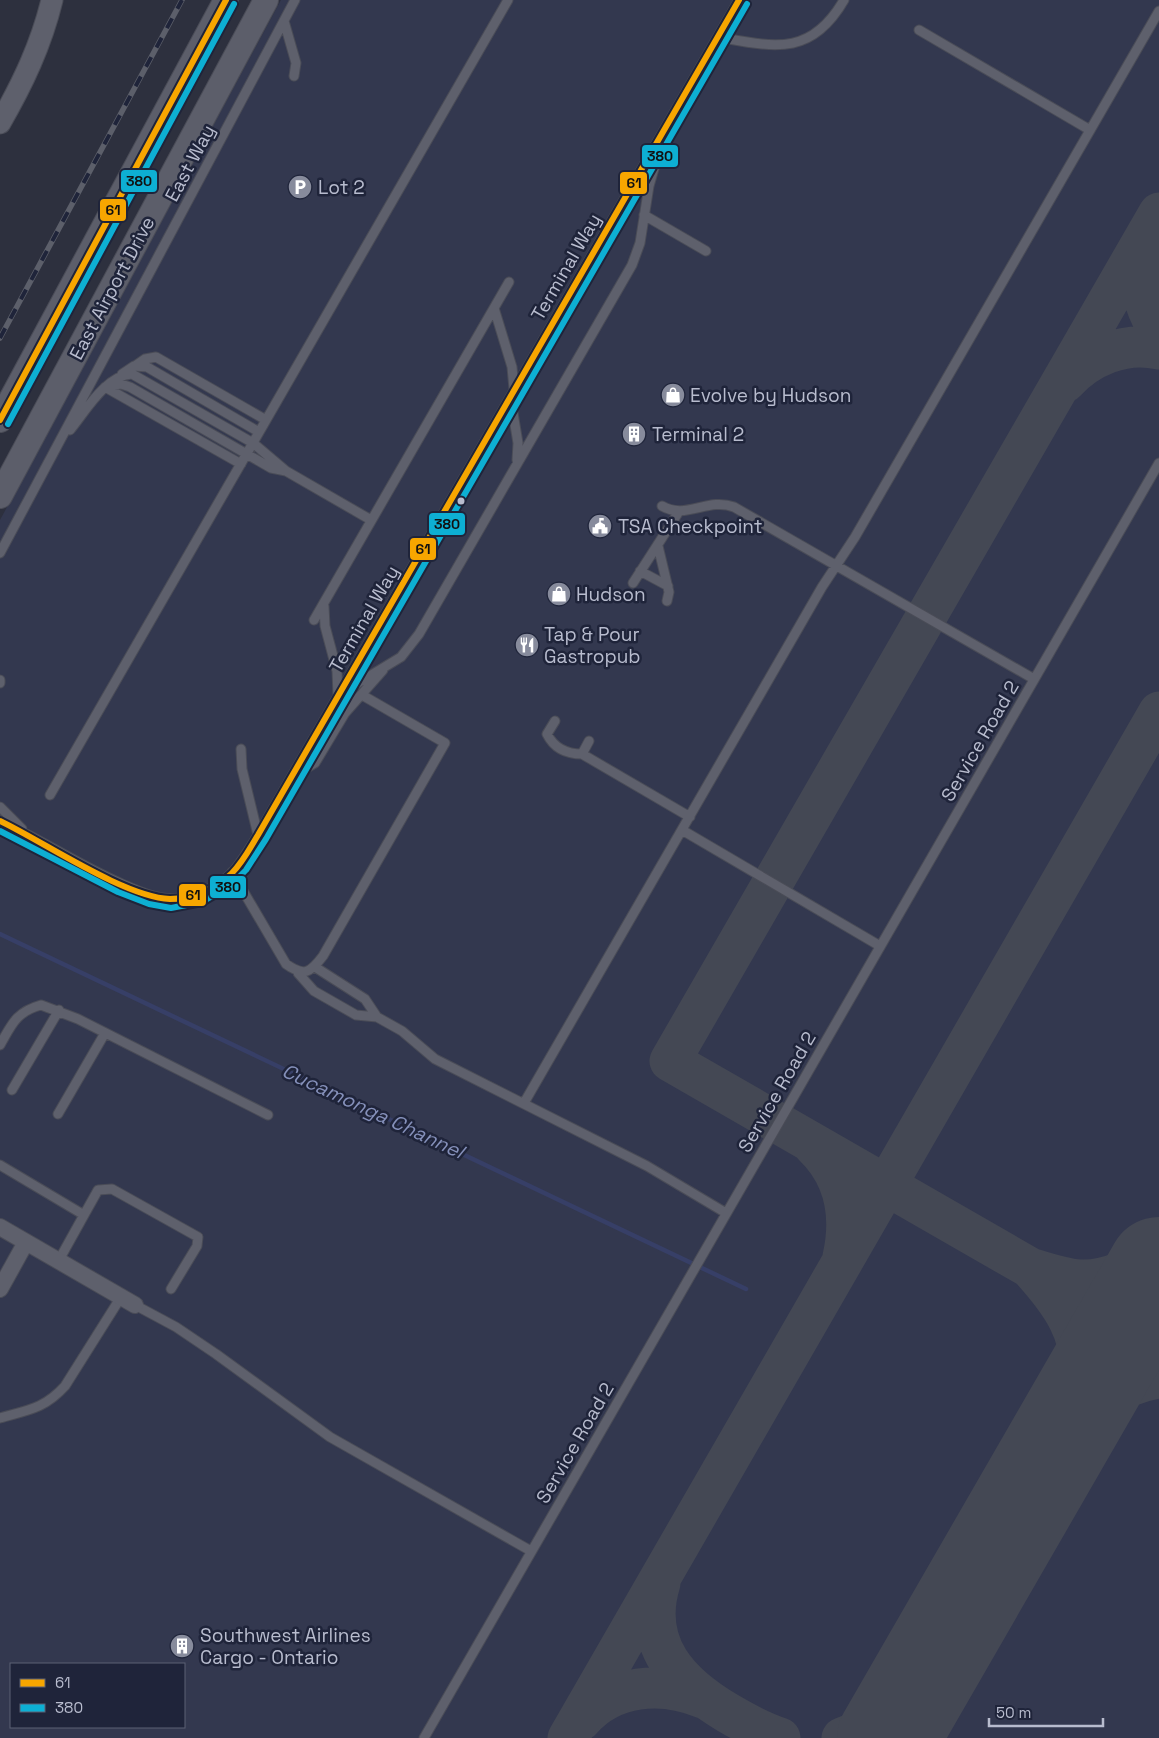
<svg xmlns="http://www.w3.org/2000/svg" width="1159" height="1738" viewBox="0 0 1159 1738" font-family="'Space Grotesk',sans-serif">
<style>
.airport{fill:#33384f;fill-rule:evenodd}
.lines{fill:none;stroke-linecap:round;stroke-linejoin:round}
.stream{stroke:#373f67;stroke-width:4.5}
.taxiway{stroke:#444854;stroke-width:41}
.runway{stroke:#444854;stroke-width:102}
.service-casing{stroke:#4a4c57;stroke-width:11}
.minor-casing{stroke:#4a4c57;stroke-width:18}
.tertiary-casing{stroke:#4a4c57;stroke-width:23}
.secondary-casing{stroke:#4a4c57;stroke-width:26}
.service{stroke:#5e606c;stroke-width:9}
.minor{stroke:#5e606c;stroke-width:16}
.tertiary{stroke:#5e606c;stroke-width:21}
.secondary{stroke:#5c5e6a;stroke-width:24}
.rail-casing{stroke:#5c5f6a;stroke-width:5.5}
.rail{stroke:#1f243a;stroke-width:4;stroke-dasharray:11;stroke-linecap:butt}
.bus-1-casing{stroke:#1f243a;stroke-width:10}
.bus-2-casing{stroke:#1f243a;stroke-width:10}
.bus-1{stroke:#f7a600;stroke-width:6}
.bus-2{stroke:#0dafd3;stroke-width:6}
.bus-dot{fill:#b8bcce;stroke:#1f243a;stroke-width:2}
.labels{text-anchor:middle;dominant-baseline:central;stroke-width:5;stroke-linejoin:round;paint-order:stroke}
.street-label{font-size:19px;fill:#b8bcce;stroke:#1f243a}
.poi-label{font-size:19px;fill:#b8bcce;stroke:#1f243a;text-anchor:start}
.water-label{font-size:20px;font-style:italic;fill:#8590ba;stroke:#1f243a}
.line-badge{stroke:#1f243a;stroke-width:2}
.pale-badge-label{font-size:14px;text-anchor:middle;font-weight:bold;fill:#111}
</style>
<rect width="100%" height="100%" fill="#2d303e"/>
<!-- airport -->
<path class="airport" d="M281 0H1159V1738H0V520ZM11 1664H184V1727H11Z"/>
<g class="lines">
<!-- stream -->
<path class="stream" d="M0 934 746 1289"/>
<!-- taxiway -->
<path class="taxiway" d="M1159 213 670 1061 1159 1342
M1146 241C1138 272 1140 303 1159 330
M1065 382C1088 357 1124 341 1159 349
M814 1146C845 1176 852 1216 843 1257
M1063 1437C1089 1408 1119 1384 1159 1378
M1060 1440C1066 1422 1074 1404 1078 1385 1088 1337 1060 1301 1030 1268 1046 1273 1063 1279 1080 1280 1106 1281 1141 1267 1159 1248
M660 1583C641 1645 679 1684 728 1713 745 1723 761 1732 780 1738
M581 1720C612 1684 662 1681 703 1698
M568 1738 1159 712
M842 1738C880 1725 899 1706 924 1675"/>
<!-- runway -->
<path class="runway" d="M888 1738 1159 1268"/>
<!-- service casing -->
<g class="service-casing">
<path id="service" d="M284 21 296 63 294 76
M919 30 1090 130
M718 37C774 47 811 57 844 0
M644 215 706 251
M494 308 512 367 514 389 512 407 518 443 517 460
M135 366 145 359 156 357 266 420
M122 374 134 366 147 367 259 432
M107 386 121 384 130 387 271 468 286 471
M105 387 241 464
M70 430C85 412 106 375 132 374L253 443 286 471 371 520
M662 506C686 520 708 497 734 507L1034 679
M658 546 669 592 667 601
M0 553 295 0
M640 571 668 586
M633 583 678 513
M324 606 325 626 337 671 338 696
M314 620 509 282
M0 680V683
M340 694 401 657 419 634 632 265 640 243 649 186 662 141
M555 721 547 734C554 748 566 754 582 754L589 741
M241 749 242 769 258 835
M582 754 690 817
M293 776 315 763 345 713 383 670
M50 795 508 0
M0 807 22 829
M0 821C42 840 80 866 122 884 136 890 148 896 162 898 186 902 214 890 232 873 242 862 250 848 258 835L739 0
M682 830 880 946
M232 872 286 964C304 977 310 973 323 956L445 743 362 695
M298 973 314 991 356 1015 377 1017 365 999 315 967
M377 1017 402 1031 435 1059 647 1166 726 1213
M0 1045C12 1024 16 1012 41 1005L78 1019 268 1115
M12 1090 59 1010
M524 1103 822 587 855 537 1159 11
M58 1114 105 1033
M0 1165 84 1215 59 1260
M84 1215 98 1190 112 1189 198 1237 197 1246 171 1289
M135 1305 176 1327 216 1354 330 1437 531 1551
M0 1418C28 1410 44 1409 65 1386L121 1297
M424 1738 1159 463"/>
</g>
<!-- minor casing -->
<g class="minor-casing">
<path id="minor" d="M0 1227 135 1305
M0 1289 26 1242"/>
</g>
<!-- tertiary casing -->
<g class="tertiary-casing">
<path id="tertiary" d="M0 123C23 83 41 45 52 0"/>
</g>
<!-- secondary casing -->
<g class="secondary-casing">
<path id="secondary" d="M0 420 226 0
M0 496 266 0"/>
</g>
<!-- service -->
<use href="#service" class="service"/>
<!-- minor -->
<use href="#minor" class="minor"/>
<!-- tertiary -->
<use href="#tertiary" class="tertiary"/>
<!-- secondary -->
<use href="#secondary" class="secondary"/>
<!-- rail casing -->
<g class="rail-casing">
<path id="rail" d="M0 338 182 0"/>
</g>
<!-- rail -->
<use href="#rail" class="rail"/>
<!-- bus-1 casing -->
<g class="bus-1-casing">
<path id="bus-1" d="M0 420 226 0
M0 821C44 842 124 897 170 899 192 899 217 888 232 873 243 862 250 848 258 835L739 0"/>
</g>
<!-- bus-2 casing -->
<g class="bus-2-casing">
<path id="bus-2" d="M8 424 234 4
M0 831 118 892 149 904 171 908 202 902 230 886 246 870 266 839 747 4"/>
</g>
<!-- bus-1 -->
<use href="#bus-1" class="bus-1"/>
<!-- bus-2 -->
<use href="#bus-2" class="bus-2"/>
</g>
<!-- icons -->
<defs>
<g id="parking-disc" transform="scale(1.25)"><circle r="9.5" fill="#878b9c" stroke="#1f243a"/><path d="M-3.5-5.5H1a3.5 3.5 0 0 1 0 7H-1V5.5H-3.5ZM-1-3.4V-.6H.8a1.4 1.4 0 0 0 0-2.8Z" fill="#fff"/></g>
<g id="shop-disc" transform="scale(1.25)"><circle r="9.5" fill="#878b9c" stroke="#1f243a"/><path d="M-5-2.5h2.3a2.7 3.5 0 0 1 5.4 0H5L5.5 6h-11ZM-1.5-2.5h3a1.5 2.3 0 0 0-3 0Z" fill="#fff"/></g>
<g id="building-disc" transform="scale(1.25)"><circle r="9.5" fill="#878b9c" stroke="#1f243a"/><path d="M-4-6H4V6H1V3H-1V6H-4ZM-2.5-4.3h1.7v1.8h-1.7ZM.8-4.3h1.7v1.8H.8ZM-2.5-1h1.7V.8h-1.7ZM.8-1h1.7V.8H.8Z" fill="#fff"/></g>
<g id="civic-disc" transform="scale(1.25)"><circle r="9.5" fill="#878b9c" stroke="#1f243a"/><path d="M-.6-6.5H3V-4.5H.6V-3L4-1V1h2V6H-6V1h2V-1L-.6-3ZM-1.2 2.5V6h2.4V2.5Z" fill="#fff"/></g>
<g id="restaurant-disc" transform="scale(1.25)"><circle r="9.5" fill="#878b9c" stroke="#1f243a"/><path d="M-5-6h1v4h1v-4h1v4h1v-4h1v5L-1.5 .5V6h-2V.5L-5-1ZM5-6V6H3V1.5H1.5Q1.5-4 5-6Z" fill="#fff"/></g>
</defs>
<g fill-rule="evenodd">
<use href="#parking-disc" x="300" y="187"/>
<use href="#shop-disc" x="673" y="395"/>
<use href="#building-disc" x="634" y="434"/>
<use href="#civic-disc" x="600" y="526"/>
<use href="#shop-disc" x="559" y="594"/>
<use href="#restaurant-disc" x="527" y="645"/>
<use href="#building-disc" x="182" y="1646"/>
</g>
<!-- markers -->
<circle class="bus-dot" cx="461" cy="501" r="4.5"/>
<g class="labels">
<!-- street labels -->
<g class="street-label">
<text transform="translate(190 163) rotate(-62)">East Way</text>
<text transform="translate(566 267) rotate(-60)">Terminal Way</text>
<text transform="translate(112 288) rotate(-62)">East Airport Drive</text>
<text transform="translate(364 619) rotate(-60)">Terminal Way</text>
<text transform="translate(980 741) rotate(-60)">Service Road 2</text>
<text transform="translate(777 1092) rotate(-60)">Service Road 2</text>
<text transform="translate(575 1443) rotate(-60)">Service Road 2</text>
</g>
<!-- poi labels -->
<g class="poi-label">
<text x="318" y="187">Lot 2</text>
<text x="690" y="395">Evolve by Hudson</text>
<text x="652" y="434">Terminal 2</text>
<text x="618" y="526">TSA Checkpoint</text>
<text x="576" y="594">Hudson</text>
<text x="544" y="634">Tap &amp; Pour<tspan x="544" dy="22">Gastropub</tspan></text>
<text x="200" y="1635">Southwest Airlines<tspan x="200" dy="22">Cargo - Ontario</tspan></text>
</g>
<!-- water labels -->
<g class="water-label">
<text transform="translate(373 1111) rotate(25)">Cucamonga Channel</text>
</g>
</g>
<g class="line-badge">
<rect x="641" y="144" width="38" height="24" rx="5" fill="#0dafd3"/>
<rect x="120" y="169" width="38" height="24" rx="5" fill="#0dafd3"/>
<rect x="619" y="171" width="29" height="24" rx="5" fill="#f7a600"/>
<rect x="99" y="198" width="28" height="24" rx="5" fill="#f7a600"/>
<rect x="428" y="512" width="38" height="24" rx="5" fill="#0dafd3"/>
<rect x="409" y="537" width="28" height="24" rx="5" fill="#f7a600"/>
<rect x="209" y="875" width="38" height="24" rx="5" fill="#0dafd3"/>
<rect x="178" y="883" width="29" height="24" rx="5" fill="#f7a600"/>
</g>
<g class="pale-badge-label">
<text x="660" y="161">380</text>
<text x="139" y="186">380</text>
<text x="634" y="188">61</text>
<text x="113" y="215">61</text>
<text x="447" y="529">380</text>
<text x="423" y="554">61</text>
<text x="228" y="892">380</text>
<text x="193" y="900">61</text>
</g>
<!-- legend -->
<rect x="10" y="1663" width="175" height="65" fill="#1f243a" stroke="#5c6175"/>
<rect x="20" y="1679" width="25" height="8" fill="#f7a600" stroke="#5c6175"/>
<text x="55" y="1688" font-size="15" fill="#b8bcce">61</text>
<rect x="20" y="1704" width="25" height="8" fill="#0dafd3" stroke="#5c6175"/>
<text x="55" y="1713" font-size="15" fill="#b8bcce">380</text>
<!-- scale -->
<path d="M989 1718v8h114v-8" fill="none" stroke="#b8bcce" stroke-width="2.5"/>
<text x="996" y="1718" font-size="15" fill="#b8bcce" stroke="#1f243a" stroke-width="4" paint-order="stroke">50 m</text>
</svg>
